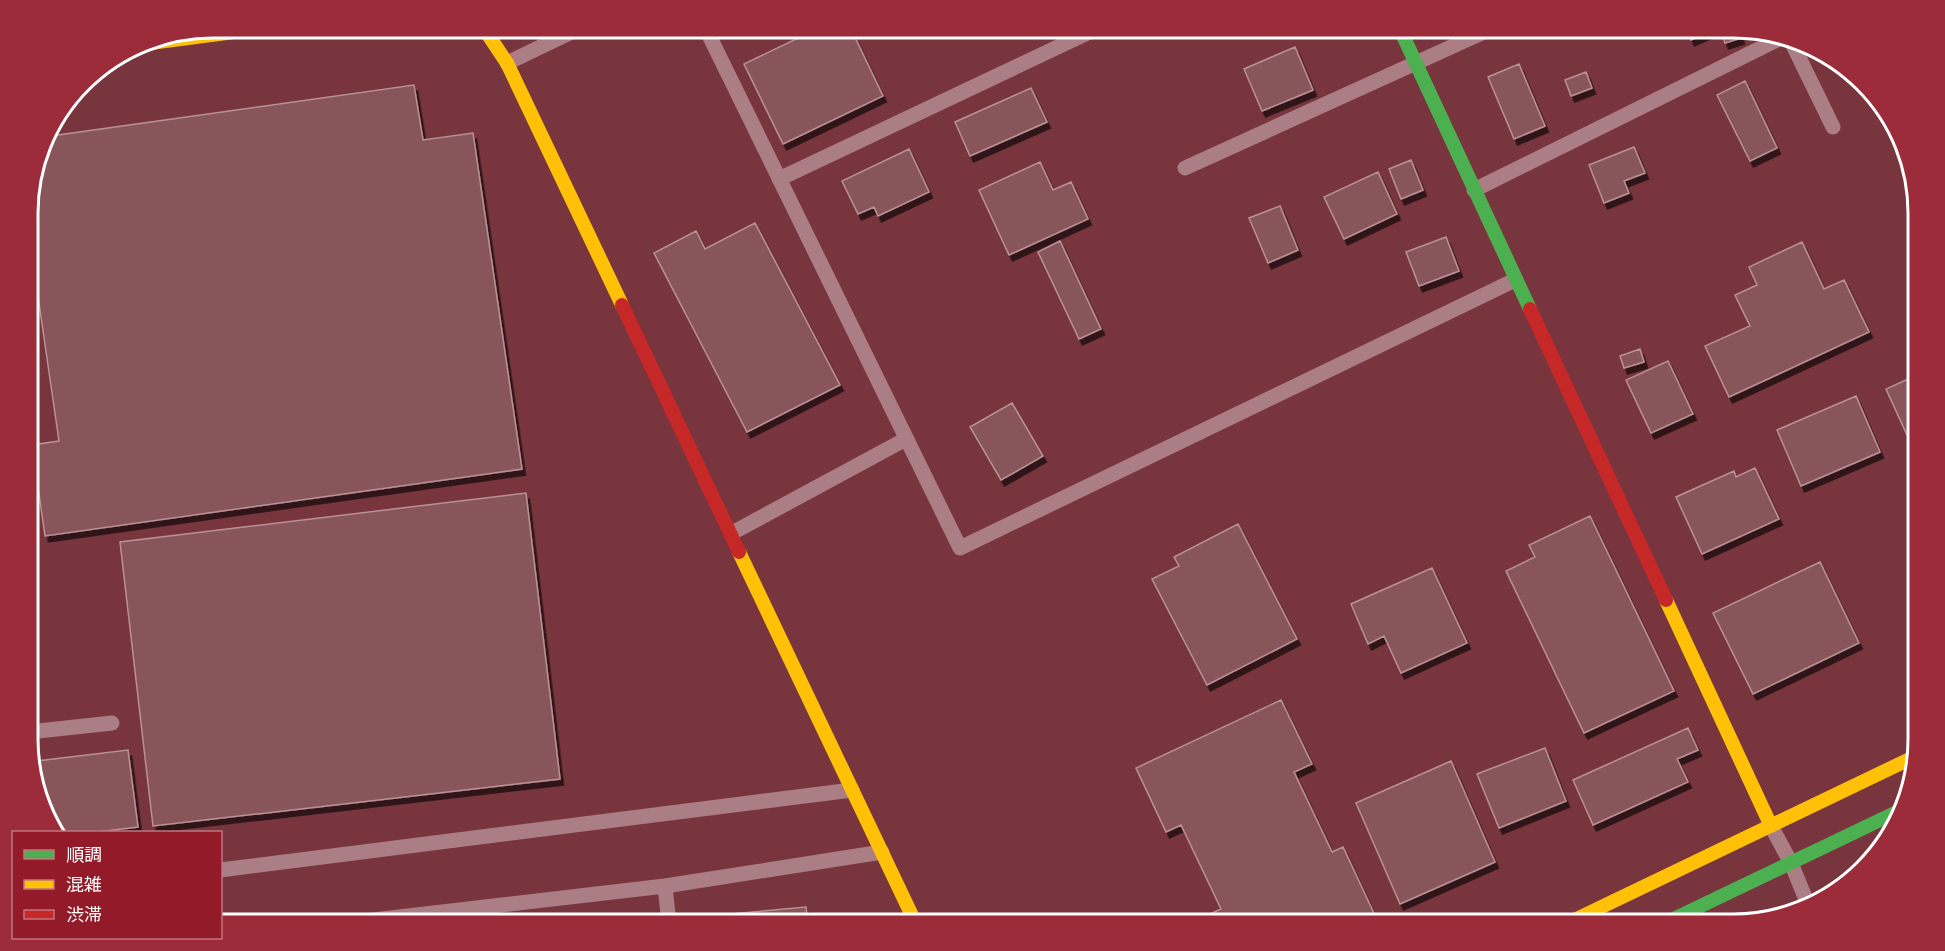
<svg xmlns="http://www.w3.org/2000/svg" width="1945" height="951" viewBox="0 0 1945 951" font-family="Manrope,'Noto Sans JP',sans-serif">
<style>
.building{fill:#88545a;stroke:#b89297;stroke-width:1.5;filter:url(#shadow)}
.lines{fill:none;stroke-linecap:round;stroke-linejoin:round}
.lane{stroke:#ab7d84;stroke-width:15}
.fast{stroke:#4caf50;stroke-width:14}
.slow{stroke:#ffc107;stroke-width:14}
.jam{stroke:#c62828;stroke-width:14}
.rim{fill:none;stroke:#fff;stroke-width:3}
</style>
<defs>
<filter id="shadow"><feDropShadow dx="3.5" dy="6" stdDeviation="0" flood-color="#0009"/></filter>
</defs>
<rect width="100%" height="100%" fill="#78353d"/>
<!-- building -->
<path class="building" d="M821 27H850L883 96 783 144 744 64Z
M1685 27H1720L1691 40Z
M1733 27 1737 28 1741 38 1725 43 1721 31Z
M1295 47 1313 90 1262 111 1244 69Z
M1519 64 1545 126 1514 139 1488 77Z
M1586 72 1592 88 1571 96 1565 80Z
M1745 81 1777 148 1750 161 1717 95Z
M414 85 423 140 473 133 522 469 45 536 32 445 59 441 30 241H28L27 200 44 137Z
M1031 88 1047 122 970 156 955 122Z
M1634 147 1645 173 1624 181 1629 193 1604 203 1589 165Z
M909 149 929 192 878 216 874 207 858 214 842 181Z
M1411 160 1423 190 1401 199 1389 169Z
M1040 162 1053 190 1071 182 1088 219 1009 255 979 190Z
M1378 172 1397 214 1344 239 1324 197Z
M1280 206 1298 250 1268 263 1249 218Z
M755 223 840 385 747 432 654 253 696 231 705 249Z
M1446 237 1459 271 1419 286 1406 252Z
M1060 241 1101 329 1079 339 1038 252Z
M1802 242 1824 289 1844 280 1869 332 1729 397 1705 346 1750 326 1735 295 1757 285 1749 267Z
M1640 349 1644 362 1624 368 1620 356Z
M1668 361 1693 414 1651 433 1626 380Z
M1917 375V431L1907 435 1886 389Z
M1856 396 1880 452 1801 486 1777 430Z
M1012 403 1043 456 1001 480 970 427Z
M1755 468 1779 519 1702 554 1676 497 1734 471 1736 477Z
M526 493 560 779 153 826 120 542Z
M1590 516 1674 691 1584 733 1506 571 1535 557 1529 545Z
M1238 524 1297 639 1207 685 1152 579 1179 566 1174 557Z
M1820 562 1859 643 1753 694 1713 613Z
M1432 568 1467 643 1401 673 1384 636 1368 644 1351 604Z
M1281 700 1312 764 1294 772 1332 852 1343 847 1379 924H1188L1221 909 1181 825 1166 832 1136 768Z
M1688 728 1698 750 1677 759 1688 782 1593 825 1573 780Z
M1545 748 1566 801 1499 828 1477 774Z
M128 750 138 827 97 832H57L29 762Z
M1451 761 1495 862 1400 904 1356 803Z
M806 907 808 924H709V916Z"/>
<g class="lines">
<!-- lane -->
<path class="lane" d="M705 27 960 548 1515 280
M1791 41 1833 127
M507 63 582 27
M1185 168 1495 27
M779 179 1100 27
M1474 190 1781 38
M732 533 906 439
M29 732 112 723
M1771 826 1791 863 1807 902
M220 870 852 790
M665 886 669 924
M339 924 665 886 882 852"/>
<!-- fast -->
<path class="fast" d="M1399 27 1530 309
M1663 924 1901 810"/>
<!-- slow -->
<path class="slow" d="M483 27 507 63 622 305
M135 45 272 27
M739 552 916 924
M1666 600 1771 826
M1566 924 1914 757"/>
<!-- jam -->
<path class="jam" d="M622 305 739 552
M1530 309 1666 600"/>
</g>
<!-- crop -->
<path d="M0 0H1945V951H0ZM213 38H1733A175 175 0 0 1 1908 213V739A175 175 0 0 1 1733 914H213A175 175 0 0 1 38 739V213A175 175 0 0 1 213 38Z" fill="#9c2c39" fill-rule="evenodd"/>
<path class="rim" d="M213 38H1733A175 175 0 0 1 1908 213V739A175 175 0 0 1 1733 914H213A175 175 0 0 1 38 739V213A175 175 0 0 1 213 38Z"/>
<!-- legend -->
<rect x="12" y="831" width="210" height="108" fill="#931a28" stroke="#be767e" stroke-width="1.5"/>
<rect x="24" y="850" width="30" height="9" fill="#4caf50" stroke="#be767e" stroke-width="1.5"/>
<text x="66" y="861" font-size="18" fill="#ffffff">順調</text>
<rect x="24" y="880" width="30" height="9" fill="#ffc107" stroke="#be767e" stroke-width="1.5"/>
<text x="66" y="891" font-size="18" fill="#ffffff">混雑</text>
<rect x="24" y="910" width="30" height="9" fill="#c62828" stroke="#be767e" stroke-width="1.5"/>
<text x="66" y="921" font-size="18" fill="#ffffff">渋滞</text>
</svg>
